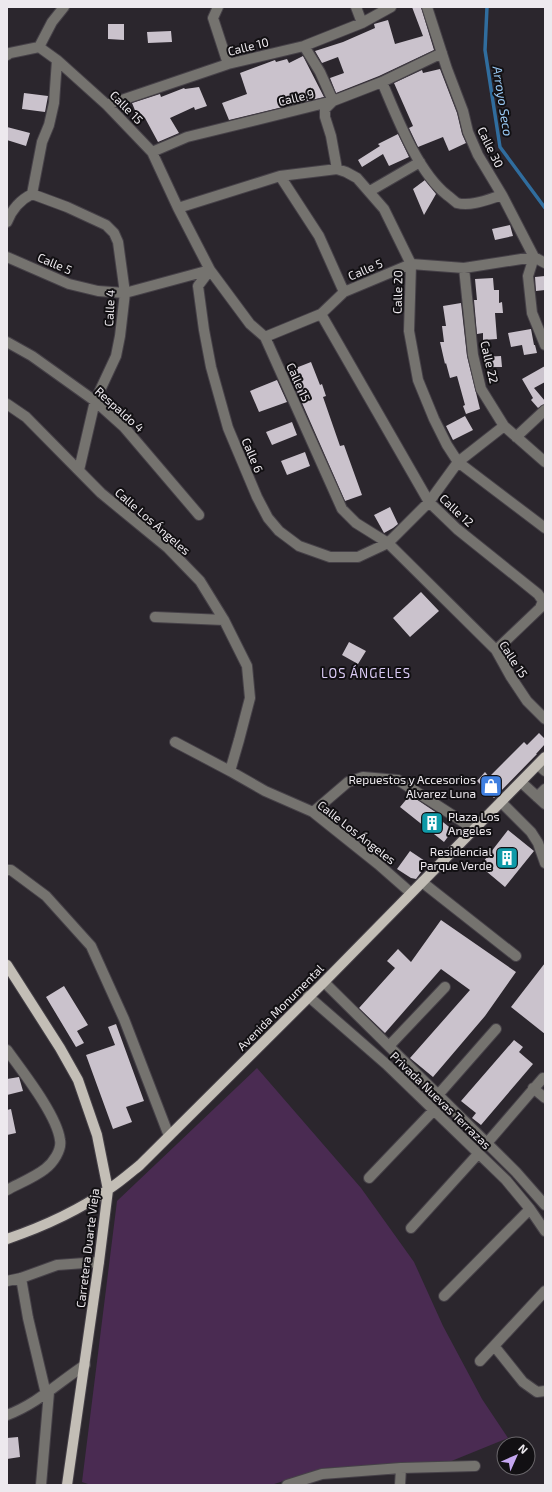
<svg xmlns="http://www.w3.org/2000/svg" width="552" height="1492" viewBox="0 0 552 1492" font-family="'Exo 2',sans-serif">
<style>
.green{fill:#4a2b52}
.lines{fill:none;stroke-linecap:round;stroke-linejoin:round}
.stream{stroke:#306d9e;stroke-width:3.5}
.building{fill:#cac2cc}
.minor-casing{stroke:#464148;stroke-width:12}
.major-casing{stroke:#464148;stroke-width:12}
.minor{stroke:#75736f;stroke-width:10}
.major{stroke:#c3beb6;stroke-width:10}
.labels{text-anchor:middle;dominant-baseline:central;stroke-width:4;stroke-linejoin:round;paint-order:stroke}
.street-label{font-size:12px;fill:#ede9ee;stroke:#121013}
.poi-label{font-size:12px;fill:#ede9ee;stroke:#121013;text-anchor:end}
.water-label{font-size:13px;font-style:italic;fill:#98c7f2;stroke:#121013}
.neighbourhood-label{font-size:13px;letter-spacing:1px;fill:#dbcbf5;stroke:#121013}
</style>
<rect width="100%" height="100%" fill="#2b262d"/>
<!-- green -->
<path class="green" d="M257 1068 361 1188 414 1262 443 1326 482 1399 508 1438 449 1462 325 1468 271 1485H91L82 1482 117 1201Z"/>
<g class="lines">
<!-- stream -->
<path class="stream" d="M487 7 485 50 500 147 545 208"/>
</g>
<!-- building -->
<path class="building" d="M412 7H421L434 50 379 76 336 93 330 78 344 73 338 57 322 63 315 51 343 42 375 28 374 24 388 20 395 44 423 36Z
M108 24H124V40L108 39Z
M171 31 172 42 148 43 147 32Z
M303 56 324 97 229 120 222 103 247 94 240 73 275 60 276 62 287 59 289 63Z
M440 69 457 113 462 134 466 143 449 151 443 137 418 147 409 128 413 126 394 83 422 70 423 73Z
M199 87 207 106 195 110 194 107 170 118 179 133 158 142 145 118 139 120 132 103 160 94 161 97 184 88 185 89Z
M24 93 48 96 45 112 22 109Z
M7 127 30 133 26 146 7 140Z
M398 134 409 157 389 166 383 154 362 167 358 160 380 146 378 144Z
M425 180 436 194 424 215 413 189Z
M510 225 513 236 495 240 492 229Z
M545 276V290L536 291 535 277Z
M493 278 494 290H499V303L502 302 503 313H495L497 339 483 340V333L477 334 474 300H477L475 279Z
M461 303 467 356 480 409 466 414 463 406 465 405 457 376 450 378 446 363 445 364 440 342H444L442 326H446L443 306Z
M531 329 534 345H535L537 353 524 355 522 345 511 347 508 333Z
M501 356 502 367H485L484 357Z
M311 362 320 385 322 384 326 396 323 397 340 446 344 445 362 495 345 501 288 371Z
M545 366V382L534 388 545 401V404L538 408 531 400 533 398 522 379Z
M277 380 287 402 259 412 250 391Z
M465 416 473 430 453 440 446 426Z
M292 422 297 435 272 445 266 432Z
M305 452 310 466 287 475 281 461Z
M390 507 398 524 393 528 384 533 374 515Z
M421 592 439 611 410 637 393 618Z
M349 642 366 651 358 664 342 655Z
M539 733 545 739V744L536 754H537L494 798 477 781 485 772 489 777 524 742 527 745Z
M410 795 437 813 434 815 453 830 444 842 400 807Z
M508 830 534 851 505 887 480 866Z
M410 851 428 863 416 879 411 878 397 869Z
M441 920 516 972 485 1016 433 1077 410 1058 470 990 441 969 385 1033 359 1008 395 968 387 961 398 949 411 962Z
M545 963V1034L511 1007Z
M64 986 88 1025 77 1031 84 1043 76 1047 46 997Z
M116 1024 144 1101 126 1107 132 1122 113 1129 86 1055 115 1045 108 1027Z
M514 1040 523 1047 519 1052 533 1064 481 1125 472 1118 476 1113 461 1101Z
M19 1077 23 1091 7 1095V1079Z
M11 1109 16 1133 7 1135V1110Z
M18 1437 20 1457 7 1459V1438Z"/>
<g class="lines">
<!-- minor casing -->
<g class="minor-casing">
<path id="minor" d="M218 7 213 18 228 64
M356 7 362 23
M427 7 447 69 463 111 468 132 478 155 502 195 534 257 545 263
M304 46 320 72 333 101 325 109V117L331 136 337 169
M39 47 57 60 107 105 152 152 178 208 210 270 250 324 265 337 342 509 356 523 388 543 496 650 511 677 527 701 545 719
M7 55 10 53 39 47 52 22 64 7
M382 82C397 117 417 171 447 195 450 197 454 201 457 203 471 207 489 199 502 195
M107 105 228 64 304 46 362 23 391 7
M152 152 187 137 333 101 382 82 442 53
M280 176 319 236 344 292
M370 191 420 162
M32 194 67 207 106 225 114 233 118 242 125 293 120 336 116 356 95 401 79 470
M178 208 280 176 337 169 346 172 357 178 384 209 411 264 409 331 418 380 434 419 447 445 458 462 545 528
M7 222C12 209 20 200 32 194L42 142 49 125 54 103 57 60
M7 257 69 284 98 291 125 293 210 270
M464 268 473 355 481 389 504 426 545 462
M210 270 198 286 204 330 211 367 228 428 257 497 268 518 279 531 299 546 330 557H358L388 543 429 502 458 462 504 426
M321 314 429 502 457 529 538 594 543 601 540 608 496 650
M265 337 321 314 344 292 411 264 464 268 534 257 528 276 532 313 545 345
M7 342 32 356 95 401 124 427 199 515
M7 404 26 417 101 493 168 548 200 581 224 620 247 666 250 698 239 740 230 771 265 791 313 812 378 864 411 893
M516 437 545 410
M155 617 224 620
M175 742 230 771
M538 765 545 771
M521 782 545 804
M537 797 545 789
M501 802 531 832 538 843 545 863
M313 812 348 782 363 777 398 780 474 829
M7 870H11L46 896 91 946 124 1019 169 1136
M422 882 516 956
M324 982 516 1172 545 1205
M308 996 386 1064 506 1180 530 1209 545 1231
M389 1046 445 987
M7 1050C22 1071 57 1115 60 1140 62 1150 53 1163 45 1169 35 1177 18 1184 7 1190
M533 1088 545 1098
M438 1095 496 1029
M487 1143 543 1078
M369 1178 433 1111
M411 1228 478 1154
M21 1278 28 1318 46 1394
M7 1281 21 1278 57 1265 99 1262
M444 1296 530 1209
M495 1347 523 1382 537 1392 545 1391
M480 1361 545 1291
M7 1415C37 1404 59 1382 85 1365
M41 1485 49 1392
M287 1485 322 1474 401 1468 475 1466
M400 1485 401 1468"/>
</g>
<!-- major casing -->
<g class="major-casing">
<path id="major" d="M7 965 60 1048 78 1080 97 1135 108 1190 99 1262 67 1485
M7 1239C42 1227 78 1211 109 1189 120 1182 130 1173 140 1165L324 982 545 757"/>
</g>
<!-- minor -->
<use href="#minor" class="minor"/>
<!-- major -->
<use href="#major" class="major"/>
</g>
<!-- icons -->
<defs>
<g id="shop-square" transform="scale(1.15)"><rect x="-9" y="-9" width="18" height="18" rx="4" fill="#3f7fe0" stroke="#121013"/><path d="M-5-2.5h2.3a2.7 3.5 0 0 1 5.4 0H5L5.5 6h-11ZM-1.5-2.5h3a1.5 2.3 0 0 0-3 0Z" fill="#fff"/></g>
<g id="building-square" transform="scale(1.15)"><rect x="-9" y="-9" width="18" height="18" rx="4" fill="#0f9aa8" stroke="#121013"/><path d="M-4-6H4V6H1V3H-1V6H-4ZM-2.5-4.3h1.7v1.8h-1.7ZM.8-4.3h1.7v1.8H.8ZM-2.5-1h1.7V.8h-1.7ZM.8-1h1.7V.8H.8Z" fill="#fff"/></g>
</defs>
<g fill-rule="evenodd">
<use href="#shop-square" x="491" y="786"/>
<use href="#building-square" x="432" y="823"/>
<use href="#building-square" x="507" y="858"/>
</g>
<g class="labels">
<!-- street labels -->
<g class="street-label">
<text transform="translate(248 46) rotate(-14)">Calle 10</text>
<text transform="translate(296 97) rotate(-14)">Calle 9</text>
<text transform="translate(127 107) rotate(45)">Calle 15</text>
<text transform="translate(491 147) rotate(64)">Calle 30</text>
<text transform="translate(55 263) rotate(23)">Calle 5</text>
<text transform="translate(365 269) rotate(-23)">Calle 5</text>
<text transform="translate(397 292) rotate(-89)">Calle 20</text>
<text transform="translate(109 308) rotate(-87)">Calle 4</text>
<text transform="translate(490 362) rotate(77)">Calle 22</text>
<text transform="translate(299 382) rotate(66)">Calle 15</text>
<text transform="translate(120 409) rotate(42)">Respaldo 4</text>
<text transform="translate(253 455) rotate(67)">Calle 6</text>
<text transform="translate(457 510) rotate(43)">Calle 12</text>
<text transform="translate(153 521) rotate(41)">Calle Los Ángeles</text>
<text transform="translate(514 659) rotate(57)">Calle 15</text>
<text transform="translate(357 832) rotate(38)">Calle Los Ángeles</text>
<text transform="translate(280 1007) rotate(-45)">Avenida Monumental</text>
<text transform="translate(441 1100) rotate(44)">Privada Nuevas Terrazas</text>
<text transform="translate(87 1248) rotate(-83)">Carretera Duarte Vieja</text>
</g>
<!-- poi labels -->
<g class="poi-label">
<text x="476" y="779">Repuestos y Accesorios<tspan x="476" dy="14">Alvarez Luna</tspan></text>
<text x="448" y="816" text-anchor="start">Plaza Los<tspan x="448" dy="14">Angeles</tspan></text>
<text x="492" y="851">Residencial<tspan x="492" dy="14">Parque Verde</tspan></text>
</g>
<!-- water labels -->
<g class="water-label">
<text transform="translate(503 101) rotate(81)">Arroyo Seco</text>
</g>
<!-- neighbourhood labels -->
<g class="neighbourhood-label">
<text x="366" y="673">LOS ÁNGELES</text>
</g>
</g>
<!-- border -->
<rect width="552" height="1492" fill="none" stroke="#ede9ee" stroke-width="16"/>
<!-- north arrow -->
<g transform="translate(516 1456) rotate(45)"><circle r="19" fill="#121013" stroke="#6a676b"/>
<path d="M0-3L7 15L0 10L-7 15Z" fill="#c5a7f1"/>
<text y="-6" font-size="11" font-weight="bold" text-anchor="middle" fill="#ede9ee">N</text>
</g>
</svg>
